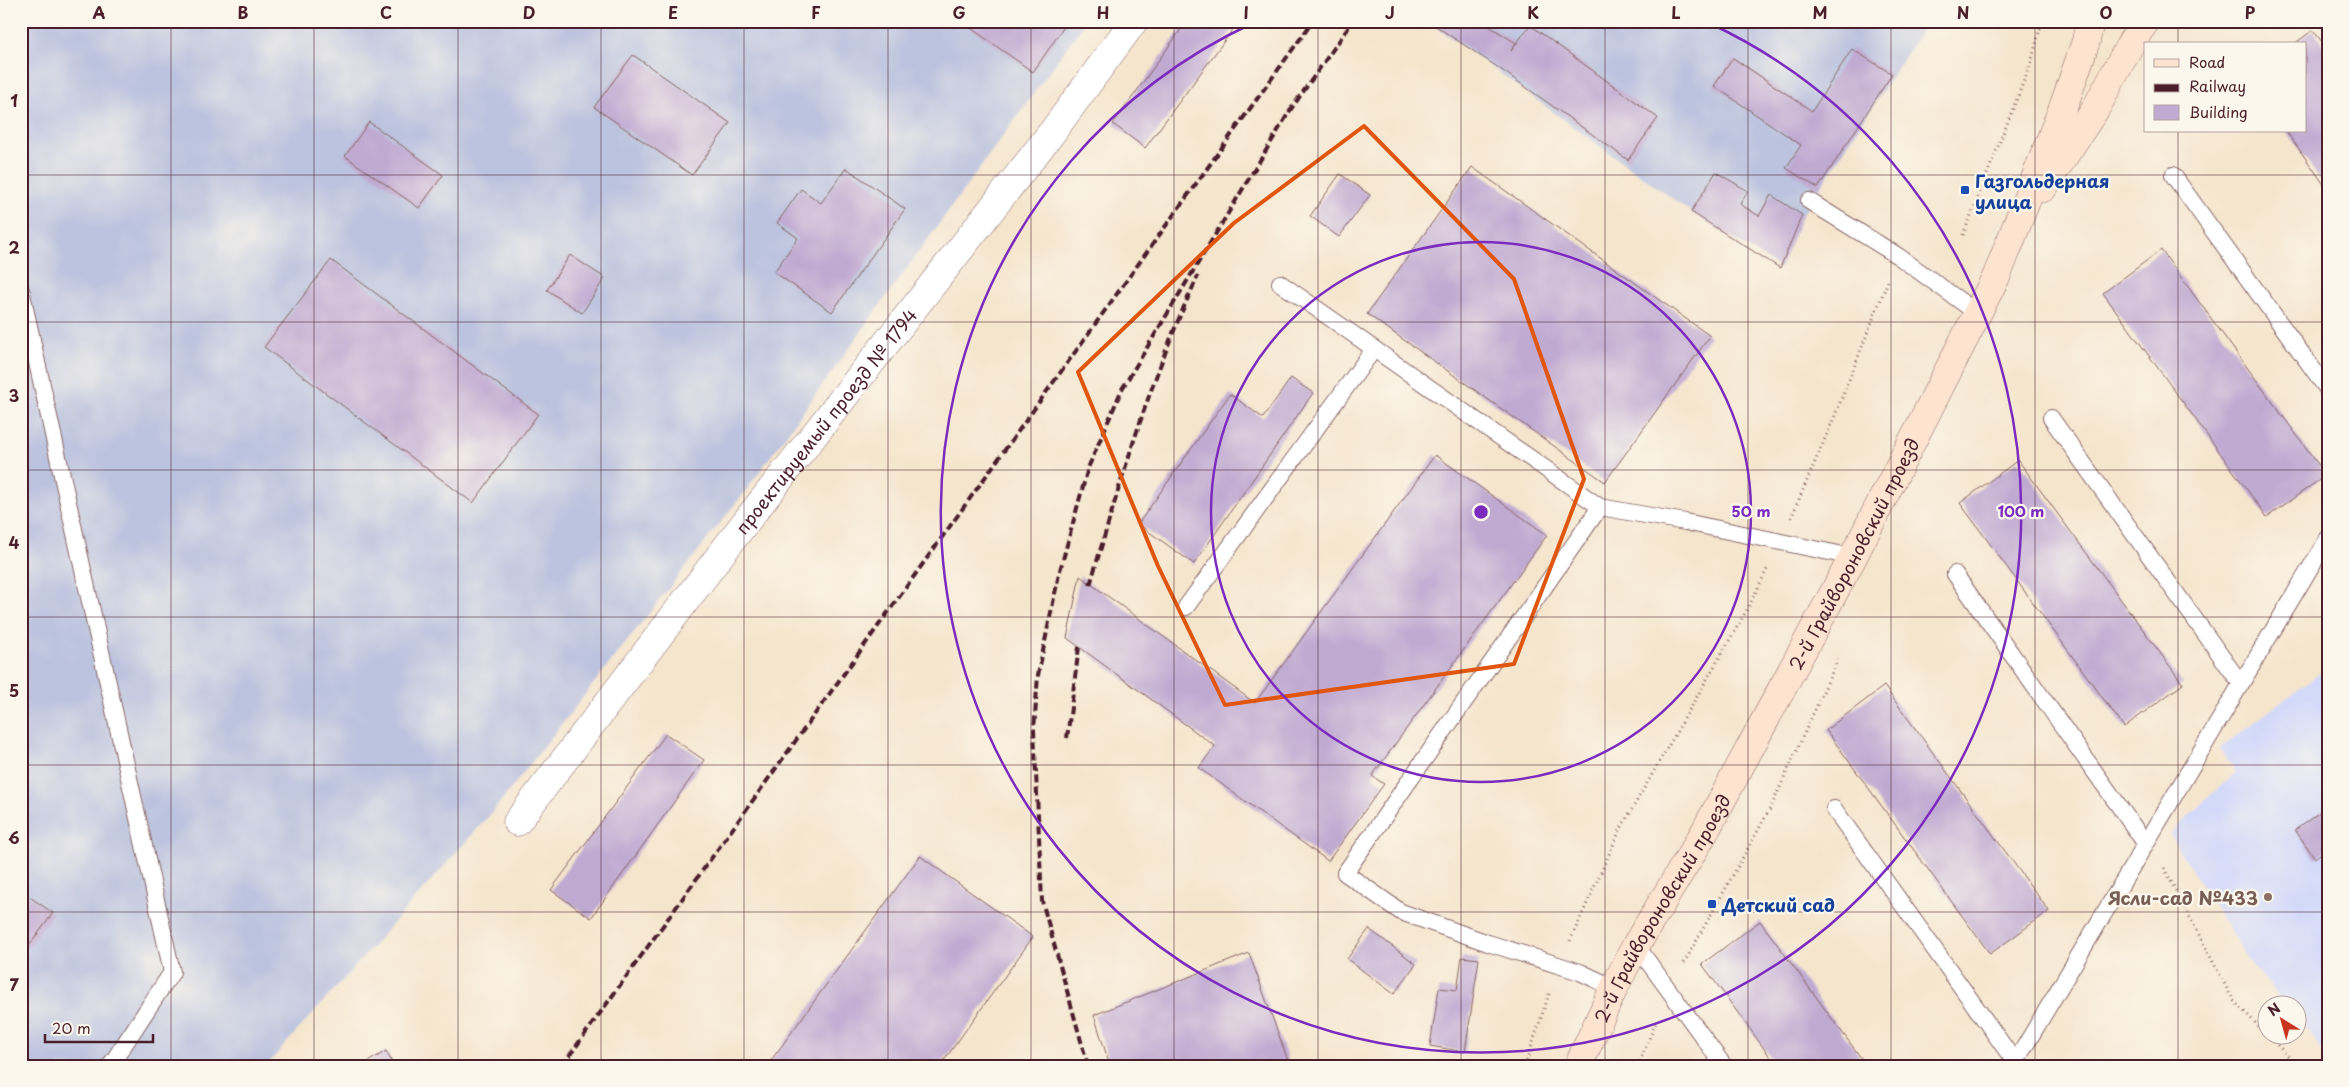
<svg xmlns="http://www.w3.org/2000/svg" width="2349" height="1087" viewBox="0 0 2349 1087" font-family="'Playpen Sans',sans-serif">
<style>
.built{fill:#d3d9f9}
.industrial{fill:#bcc3de}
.building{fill:#c1aad2}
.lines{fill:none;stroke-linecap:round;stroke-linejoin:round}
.lane-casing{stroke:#866464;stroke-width:18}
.street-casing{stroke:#866464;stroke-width:29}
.secondary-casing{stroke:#866464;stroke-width:29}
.path{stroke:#866464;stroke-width:3;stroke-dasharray:1 4;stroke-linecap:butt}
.lane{stroke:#fff;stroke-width:16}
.street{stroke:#fff;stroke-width:28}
.secondary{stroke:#fde4d0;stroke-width:28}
.rail{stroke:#4a1f2b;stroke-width:4;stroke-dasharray:8 4;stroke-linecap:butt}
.marked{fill:none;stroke:#e0560e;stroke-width:4;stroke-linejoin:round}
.grid{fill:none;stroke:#4a1f2b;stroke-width:1;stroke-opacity:0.55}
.ring{fill:none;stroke:#7b2cbf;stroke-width:2.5}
.transit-dot{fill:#1a4fb4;stroke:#fbf7ec;stroke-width:2}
.education-dot{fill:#8d6e63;stroke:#fbf7ec;stroke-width:2}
.labels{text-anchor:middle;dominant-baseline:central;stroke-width:4.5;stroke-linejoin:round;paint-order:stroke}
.transit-label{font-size:18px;font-weight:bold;fill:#164399;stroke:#fbf7ec;text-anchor:start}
.street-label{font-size:18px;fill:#4a1f2b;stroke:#fbf7ec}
.education-label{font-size:18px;font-weight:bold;fill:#785e54;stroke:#fbf7ec;text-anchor:end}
.centre{fill:#7b2cbf;stroke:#fbf7ec;stroke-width:2.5}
.ring-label{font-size:15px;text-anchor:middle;font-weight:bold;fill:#7b2cbf;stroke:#fbf7ec;stroke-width:4.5;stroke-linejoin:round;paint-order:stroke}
.neatline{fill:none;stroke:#4a1f2b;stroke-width:2}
.grid-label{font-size:16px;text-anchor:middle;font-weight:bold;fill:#4a1f2b}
</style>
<rect width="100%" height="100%" fill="#fbf7ec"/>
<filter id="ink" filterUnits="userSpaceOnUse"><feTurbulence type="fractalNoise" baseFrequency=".02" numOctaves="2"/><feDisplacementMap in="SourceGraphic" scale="10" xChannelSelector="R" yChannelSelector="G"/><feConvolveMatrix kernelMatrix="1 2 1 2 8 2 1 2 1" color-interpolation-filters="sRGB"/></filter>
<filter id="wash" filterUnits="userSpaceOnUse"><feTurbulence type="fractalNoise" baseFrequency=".0096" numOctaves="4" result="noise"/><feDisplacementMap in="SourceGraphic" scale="20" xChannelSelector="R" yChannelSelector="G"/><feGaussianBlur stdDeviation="1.12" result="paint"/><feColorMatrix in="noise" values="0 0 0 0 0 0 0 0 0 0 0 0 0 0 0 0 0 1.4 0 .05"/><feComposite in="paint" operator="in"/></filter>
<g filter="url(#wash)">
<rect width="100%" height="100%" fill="#f5e5cd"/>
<!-- built -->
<path class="built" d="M2328 667V1057L2297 1019 2296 1004H2285L2249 961 2169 834 2236 772 2220 748Z"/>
<!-- industrial -->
<path class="industrial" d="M21 21H1086L747 489 494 810 266 1066H21Z
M1428 21H1928L1802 215 1780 268 1691 212Z"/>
<g id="blocks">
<!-- building -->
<path class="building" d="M967 21H1068L1033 72 965 24Z
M1187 21H1239L1145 148 1113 124Z
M1428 21H1481L1516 43 1511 51 1530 25 1658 118 1628 160 1499 68Z
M2313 30 2328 50V190L2286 131H2305V44H2294Z
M1852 49 1892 74 1818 188 1786 168 1801 145 1714 86 1733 58 1812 111Z
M633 55 730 123 692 175 594 107Z
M369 122 443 175 419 208 345 156Z
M1472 167 1710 336 1605 482 1367 314Z
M846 168 905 209 832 312 774 272 798 238 777 223 801 189 821 203Z
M1716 172 1748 191 1740 204 1759 216 1771 195 1802 215 1780 268 1691 212Z
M1340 174 1370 195 1339 237 1310 216Z
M2161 250 2326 475 2267 517 2103 293Z
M570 255 605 278 582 313 547 290Z
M331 260 538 414 473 503 264 347Z
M1291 378 1313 393 1194 564 1138 524 1230 394 1263 418Z
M1435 455 1547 535 1372 776 1384 784 1328 861 1199 768 1215 746 1067 638 1080 576 1255 703Z
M2018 460 2183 684 2124 727 1960 503Z
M1884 686 2049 911 1990 954 1826 730Z
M666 734 704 760 591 918 551 890Z
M2328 806V848L2315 858 2295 830Z
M920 856 1033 937 940 1066H767Z
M21 891 53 913 21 957Z
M1760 921 1867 1066H1777L1702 964Z
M1369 929 1416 964 1394 994 1347 959Z
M1249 953 1290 1066H1110L1094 1015Z
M1462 957 1479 959 1465 1052 1430 1046 1439 988 1457 990Z
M386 1051 394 1066H361Z"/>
</g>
</g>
<g filter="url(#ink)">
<use href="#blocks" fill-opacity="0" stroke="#866464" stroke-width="1"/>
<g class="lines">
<!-- lane casing -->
<g class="lane-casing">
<path id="lane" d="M2173 175 2328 390
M1809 201 1898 256 1977 313
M1280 283 1600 507 1345 873 1401 912 1488 943 1580 972 1614 988
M21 290 172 972 110 1066
M2051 418 2241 684
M1600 507 1685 522 1853 557
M1955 574 2145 843
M1186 607 1374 349
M1834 809 2015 1062
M1636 945 1724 1066
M2013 1066 2328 538"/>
</g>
<!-- street casing -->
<g class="street-casing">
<g id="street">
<path id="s1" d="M517 822 741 528 1053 131 1134 21"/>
</g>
</g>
<!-- secondary casing -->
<g class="secondary-casing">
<g id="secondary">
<path d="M2043 188 2096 108 2132 41 2146 21"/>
<path id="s2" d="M1578 1066 1614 988 1636 945 1704 833 1853 557 1997 275 2064 105 2086 41 2090 21"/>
</g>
</g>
<!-- path -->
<path class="path" d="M1963 235 2031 63 2042 21
M1791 518 1836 413 1888 281
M2164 868 2233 1000 2266 1034
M1570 941 1620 830 1748 608 1768 567
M1684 963 1771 807 1838 659
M2267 1034 2297 1066
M2184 1061 2193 1066
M1525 1066 1550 991
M1638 1066 1657 1020"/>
<!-- lane -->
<use href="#lane" class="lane"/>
<!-- street -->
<use href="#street" class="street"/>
<!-- secondary -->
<use href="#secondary" class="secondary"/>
<!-- rail -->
<path class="rail" d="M1090 585C1121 480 1151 375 1198 276
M1067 738 1079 647
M562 1066 1313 21
M1088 1066 1042 901 1034 730 1038 675 1059 574 1088 468 1122 389 1291 109 1353 21"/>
</g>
</g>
<!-- marked area -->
<path class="marked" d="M1364 126 1514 279 1584 479 1514 664 1225 705 1158 566 1078 372 1234 223Z"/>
<!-- grid -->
<path class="grid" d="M171 21V1066M314 21V1066M458 21V1066M601 21V1066M744 21V1066M888 21V1066M1031 21V1066M1174 21V1066M1318 21V1066M1461 21V1066M1605 21V1066M1748 21V1066M1891 21V1066M2035 21V1066M2178 21V44M2178 131V1066M21 175H2328M21 322H2328M21 470H2328M21 617H2328M21 765H2328M21 912H2328"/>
<!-- distance rings -->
<g class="ring">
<circle cx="1481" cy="512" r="270"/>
<path d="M1709 23A540 540 0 1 1 1253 23"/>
</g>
<!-- markers -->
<g class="transit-dot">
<rect x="1960" y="185" width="10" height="10" rx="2.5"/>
<rect x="1707" y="899" width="10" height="10" rx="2.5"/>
</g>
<circle class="education-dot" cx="2268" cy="897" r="5"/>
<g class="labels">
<!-- transit labels -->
<g class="transit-label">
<text x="1975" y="180">Газгольдерная<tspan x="1975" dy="21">улица</tspan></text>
<text x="1722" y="904">Детский сад</text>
</g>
<!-- street labels -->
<g class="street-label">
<text stroke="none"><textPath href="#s1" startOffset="506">проектируемый проезд № 1794</textPath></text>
<text stroke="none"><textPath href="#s2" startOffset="582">2-й Грайвороновский проезд</textPath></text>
<text stroke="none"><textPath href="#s2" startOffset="179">2-й Грайвороновский проезд</textPath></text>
</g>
<!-- education labels -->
<g class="education-label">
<text x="2258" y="897">Ясли-сад №433</text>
</g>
</g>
<circle cx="1481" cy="512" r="8" class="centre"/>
<g class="ring-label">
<text x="1751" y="517">50 m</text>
<text x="2021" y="517">100 m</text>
</g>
<!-- margin -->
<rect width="2349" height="1087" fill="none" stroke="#fbf7ec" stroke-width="55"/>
<!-- legend -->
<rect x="2144" y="42" width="162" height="90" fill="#fbf7ec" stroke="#b4a19f"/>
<rect x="2154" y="59" width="25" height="8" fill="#fde4d0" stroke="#b4a19f"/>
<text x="2189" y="68" font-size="15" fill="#4a1f2b">Road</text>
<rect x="2154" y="84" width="25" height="8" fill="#4a1f2b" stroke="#b4a19f"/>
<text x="2189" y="92" font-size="15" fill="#4a1f2b">Railway</text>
<rect x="2154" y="105" width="25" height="15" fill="#c1aad2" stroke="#b4a19f"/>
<text x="2189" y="118" font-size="15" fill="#4a1f2b">Building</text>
<!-- north arrow -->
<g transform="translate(2282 1020) rotate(323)"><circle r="24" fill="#fbf7ec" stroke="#b4a19f"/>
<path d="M0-4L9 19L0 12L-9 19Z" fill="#c8321e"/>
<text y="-8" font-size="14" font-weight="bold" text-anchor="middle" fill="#4a1f2b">N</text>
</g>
<!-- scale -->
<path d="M45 1034v8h108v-8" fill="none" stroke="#4a1f2b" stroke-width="2.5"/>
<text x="52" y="1034" font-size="15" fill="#4a1f2b" stroke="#fbf7ec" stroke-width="4" paint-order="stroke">20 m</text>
<rect x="28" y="28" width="2294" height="1032" class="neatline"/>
<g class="grid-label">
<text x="99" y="19">A</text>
<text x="243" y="19">B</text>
<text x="386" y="19">C</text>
<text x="529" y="19">D</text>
<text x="673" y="19">E</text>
<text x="816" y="19">F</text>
<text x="959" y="19">G</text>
<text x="1103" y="19">H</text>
<text x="1246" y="19">I</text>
<text x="1390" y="19">J</text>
<text x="1533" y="19">K</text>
<text x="1676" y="19">L</text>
<text x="1820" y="19">M</text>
<text x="1963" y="19">N</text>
<text x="2106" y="19">O</text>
<text x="2250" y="19">P</text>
<text x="14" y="107">1</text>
<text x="14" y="254">2</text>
<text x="14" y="402">3</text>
<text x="14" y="549">4</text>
<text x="14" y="697">5</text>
<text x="14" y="844">6</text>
<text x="14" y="991">7</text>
</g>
</svg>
